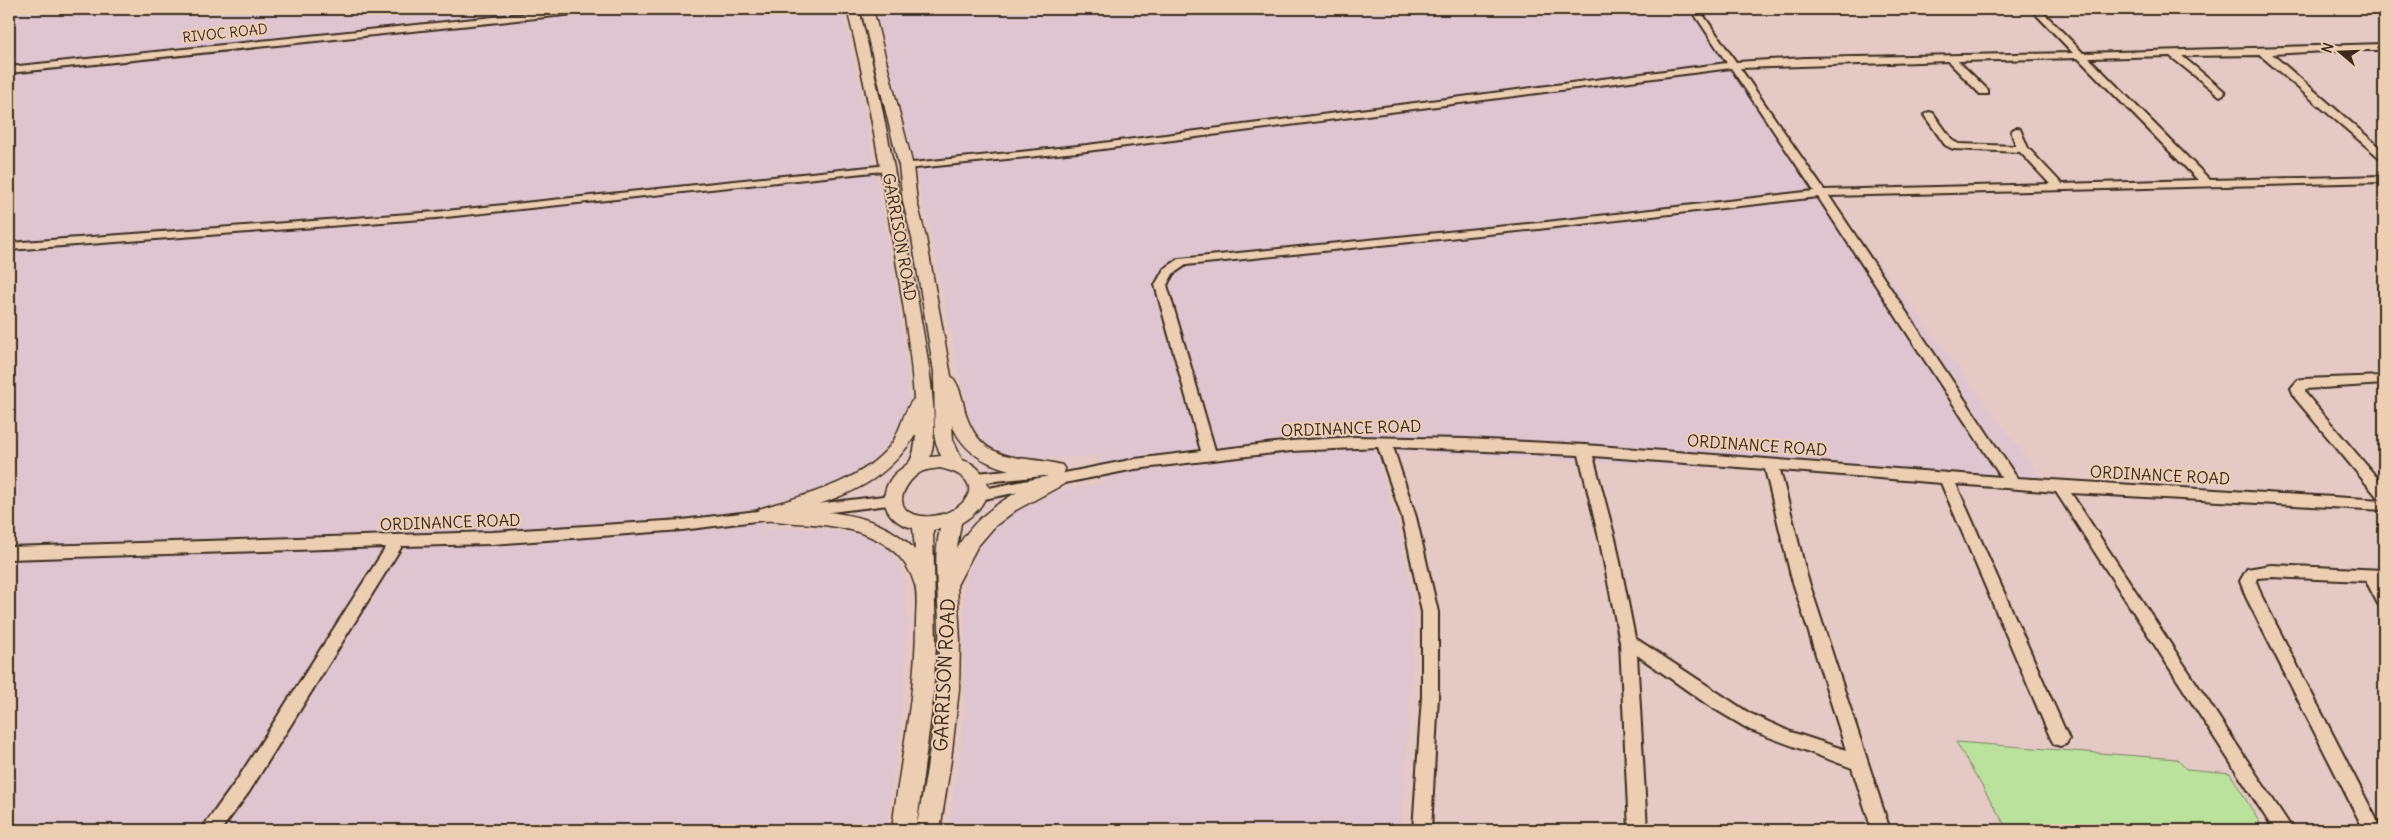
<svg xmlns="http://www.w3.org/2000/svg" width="2393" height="839" viewBox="0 0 2393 839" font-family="Delius,sans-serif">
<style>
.built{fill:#dec5d0}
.green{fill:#bae29d;stroke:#7a865e}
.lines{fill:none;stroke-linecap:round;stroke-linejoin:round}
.minor-casing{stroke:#3b2a1e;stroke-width:4}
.major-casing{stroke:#3b2a1e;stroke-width:3}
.minor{fill:#eccfb3;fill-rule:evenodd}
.major{fill:#eccfb3;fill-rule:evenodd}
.labels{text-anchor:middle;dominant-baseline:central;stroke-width:4;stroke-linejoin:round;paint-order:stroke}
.far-street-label{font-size:14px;fill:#3b2a1e;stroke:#eccfb3}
.street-label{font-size:16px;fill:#3b2a1e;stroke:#eccfb3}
.near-street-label{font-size:19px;fill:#3b2a1e;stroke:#eccfb3}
</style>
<rect width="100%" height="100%" fill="#e4c9c4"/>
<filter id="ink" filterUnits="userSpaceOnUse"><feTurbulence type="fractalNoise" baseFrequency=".02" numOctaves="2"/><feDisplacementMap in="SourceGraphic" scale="10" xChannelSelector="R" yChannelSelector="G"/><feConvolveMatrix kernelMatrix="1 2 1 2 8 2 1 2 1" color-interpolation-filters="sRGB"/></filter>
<g filter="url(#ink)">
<!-- built -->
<path class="built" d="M9 9H841L858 82 895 280 908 382 909 409 895 445 856 477 828 489 765 503 761 530 820 528 862 536 877 542 892 554 903 571 908 623 899 731 885 830H9Z
M874 9H1702L1822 189 2034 468 2045 485 1375 450 1401 539 1412 596 1414 629 1401 830H949L965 716V594L968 575 976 555 984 541 1001 522 1019 510 1059 491 1106 483 1101 456 1020 459 1002 454 986 446 976 435 967 410 933 241 898 96Z"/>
<!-- green -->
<path class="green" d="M1956 742 2177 759 2186 769 2230 773 2264 830H2008Z"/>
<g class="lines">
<!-- minor casing -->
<g class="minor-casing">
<path id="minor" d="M571 9H598L594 12 9 73V67Z
M1691 9H1699L1736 62 1805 58 2073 53 2031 9H2040L2083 53 2384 44V50H2343L2272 54 2384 151V159L2380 158 2260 55 2182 56 2224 91 2225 93 2220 96 2170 56 2089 58 2210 180 2384 176V182L1829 196 2017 478 2382 500 2379 499 2295 398 2291 388 2298 380 2303 379 2384 376V384L2305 389 2306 394 2384 486V510L2071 493 2293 830H2274L2056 492 1956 484 2069 739 2066 744 2060 746 2054 744 2051 739 1941 483 1780 470 1807 576 1890 830H1872L1852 768 1750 730 1708 705 1637 655 1647 830H1629L1620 642 1600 542 1579 455 1393 447 1416 517 1438 612V696L1431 830H1413L1422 696V612L1402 517 1378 447 1291 451 1135 469 979 500 974 499 972 495 974 491 979 490 1135 459 1201 451 1155 285 1164 269 1179 259 1538 223 1814 191 1731 68 1087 151 906 169 902 168V164L1087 145 1727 63ZM2078 58 2198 180 2062 184 2028 148 2020 129 2016 128 2011 131 2016 146 1959 144 1953 141 1933 113 1929 112 1924 115 1945 145 1953 149 2020 152 2050 184 1824 190 1740 68 1948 61 1980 94H1988V90L1958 61ZM1818 197 2001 477 1585 445 1466 439 1355 437 1291 441 1215 450 1167 285 1173 274 1186 265 1538 229ZM1593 456 1765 469 1791 576 1846 750 1791 732 1749 713 1635 638 1616 542Z
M888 165 893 168 892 170 436 218 9 250V243L436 212Z
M1047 466 1052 467 1054 471 1052 475 977 483 972 482 970 478 972 474 977 473Z
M892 495 897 496 899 500 897 504 682 530 492 544 402 546 249 792 221 830H201L237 780 386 547 9 559V547L492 532 682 520Z
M2271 565 2384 570V582H2382L2384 586V606L2378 604 2366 581 2271 577 2257 578 2256 581 2262 597 2382 830H2364L2246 597 2240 581 2247 569Z"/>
</g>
<!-- major casing -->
<g class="major-casing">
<path id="major" d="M847 9H859C884 106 901 204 918 303 924 338 942 425 930 457L941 456 935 440 934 372 912 238 903 202 899 166 861 9H873L913 166 917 202 926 238 951 376C960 384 963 403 966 415 983 466 1022 454 1062 465L1065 470 1063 474 1066 479 1064 484 1016 510 995 526 977 547 957 585 960 641 959 689 951 760 940 830H916C928 768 938 706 939 644 941 605 931 567 940 529L933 530 936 643 933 700 916 830H892C900 761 916 693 916 623 916 612 918 596 915 585 900 533 842 525 796 523 786 523 775 520 766 521L759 519 757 514 759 509C804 495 858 484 890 446 901 433 903 409 914 399 911 348 902 298 894 248 881 168 867 88 847 9ZM952 425C969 465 1009 472 1048 476 1012 494 977 512 957 548L961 523C976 514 984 505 989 488 984 473 977 464 962 460L953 440ZM916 434C915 443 915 452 910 461 907 466 898 470 893 476 875 499 887 522 913 528L915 550C885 518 844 512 801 510 853 493 886 481 916 434ZM940 468C1003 482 950 527 913 514 891 505 907 480 921 472 927 469 934 469 940 468Z"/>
</g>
<!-- minor -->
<use href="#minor" class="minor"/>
<!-- major -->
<use href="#major" class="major"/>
</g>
</g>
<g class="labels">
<!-- far-street labels -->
<g class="far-street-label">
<text transform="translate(225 33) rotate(-6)">RIVOC ROAD</text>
</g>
<!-- street labels -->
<g class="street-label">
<text transform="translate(900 237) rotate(80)">GARRISON ROAD</text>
<text transform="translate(1351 428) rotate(-2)">ORDINANCE ROAD</text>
<text transform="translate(1757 445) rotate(4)">ORDINANCE ROAD</text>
<text transform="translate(2160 475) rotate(3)">ORDINANCE ROAD</text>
<text transform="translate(450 522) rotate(-2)">ORDINANCE ROAD</text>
</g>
<!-- near-street labels -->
<g class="near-street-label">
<text transform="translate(944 675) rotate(-87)">GARRISON ROAD</text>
</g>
</g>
<!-- margin -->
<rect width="2393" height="839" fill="none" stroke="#eccfb3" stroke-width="30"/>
<rect x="15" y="15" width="2363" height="809" fill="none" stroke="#3b2a1e" stroke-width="2" filter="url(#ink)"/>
<!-- north arrow -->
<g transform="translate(2340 52) rotate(289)" stroke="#eccfb3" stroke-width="4" paint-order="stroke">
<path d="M0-4L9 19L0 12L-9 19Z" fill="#3b2a1e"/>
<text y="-8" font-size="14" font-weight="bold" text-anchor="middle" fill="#3b2a1e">N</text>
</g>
</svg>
